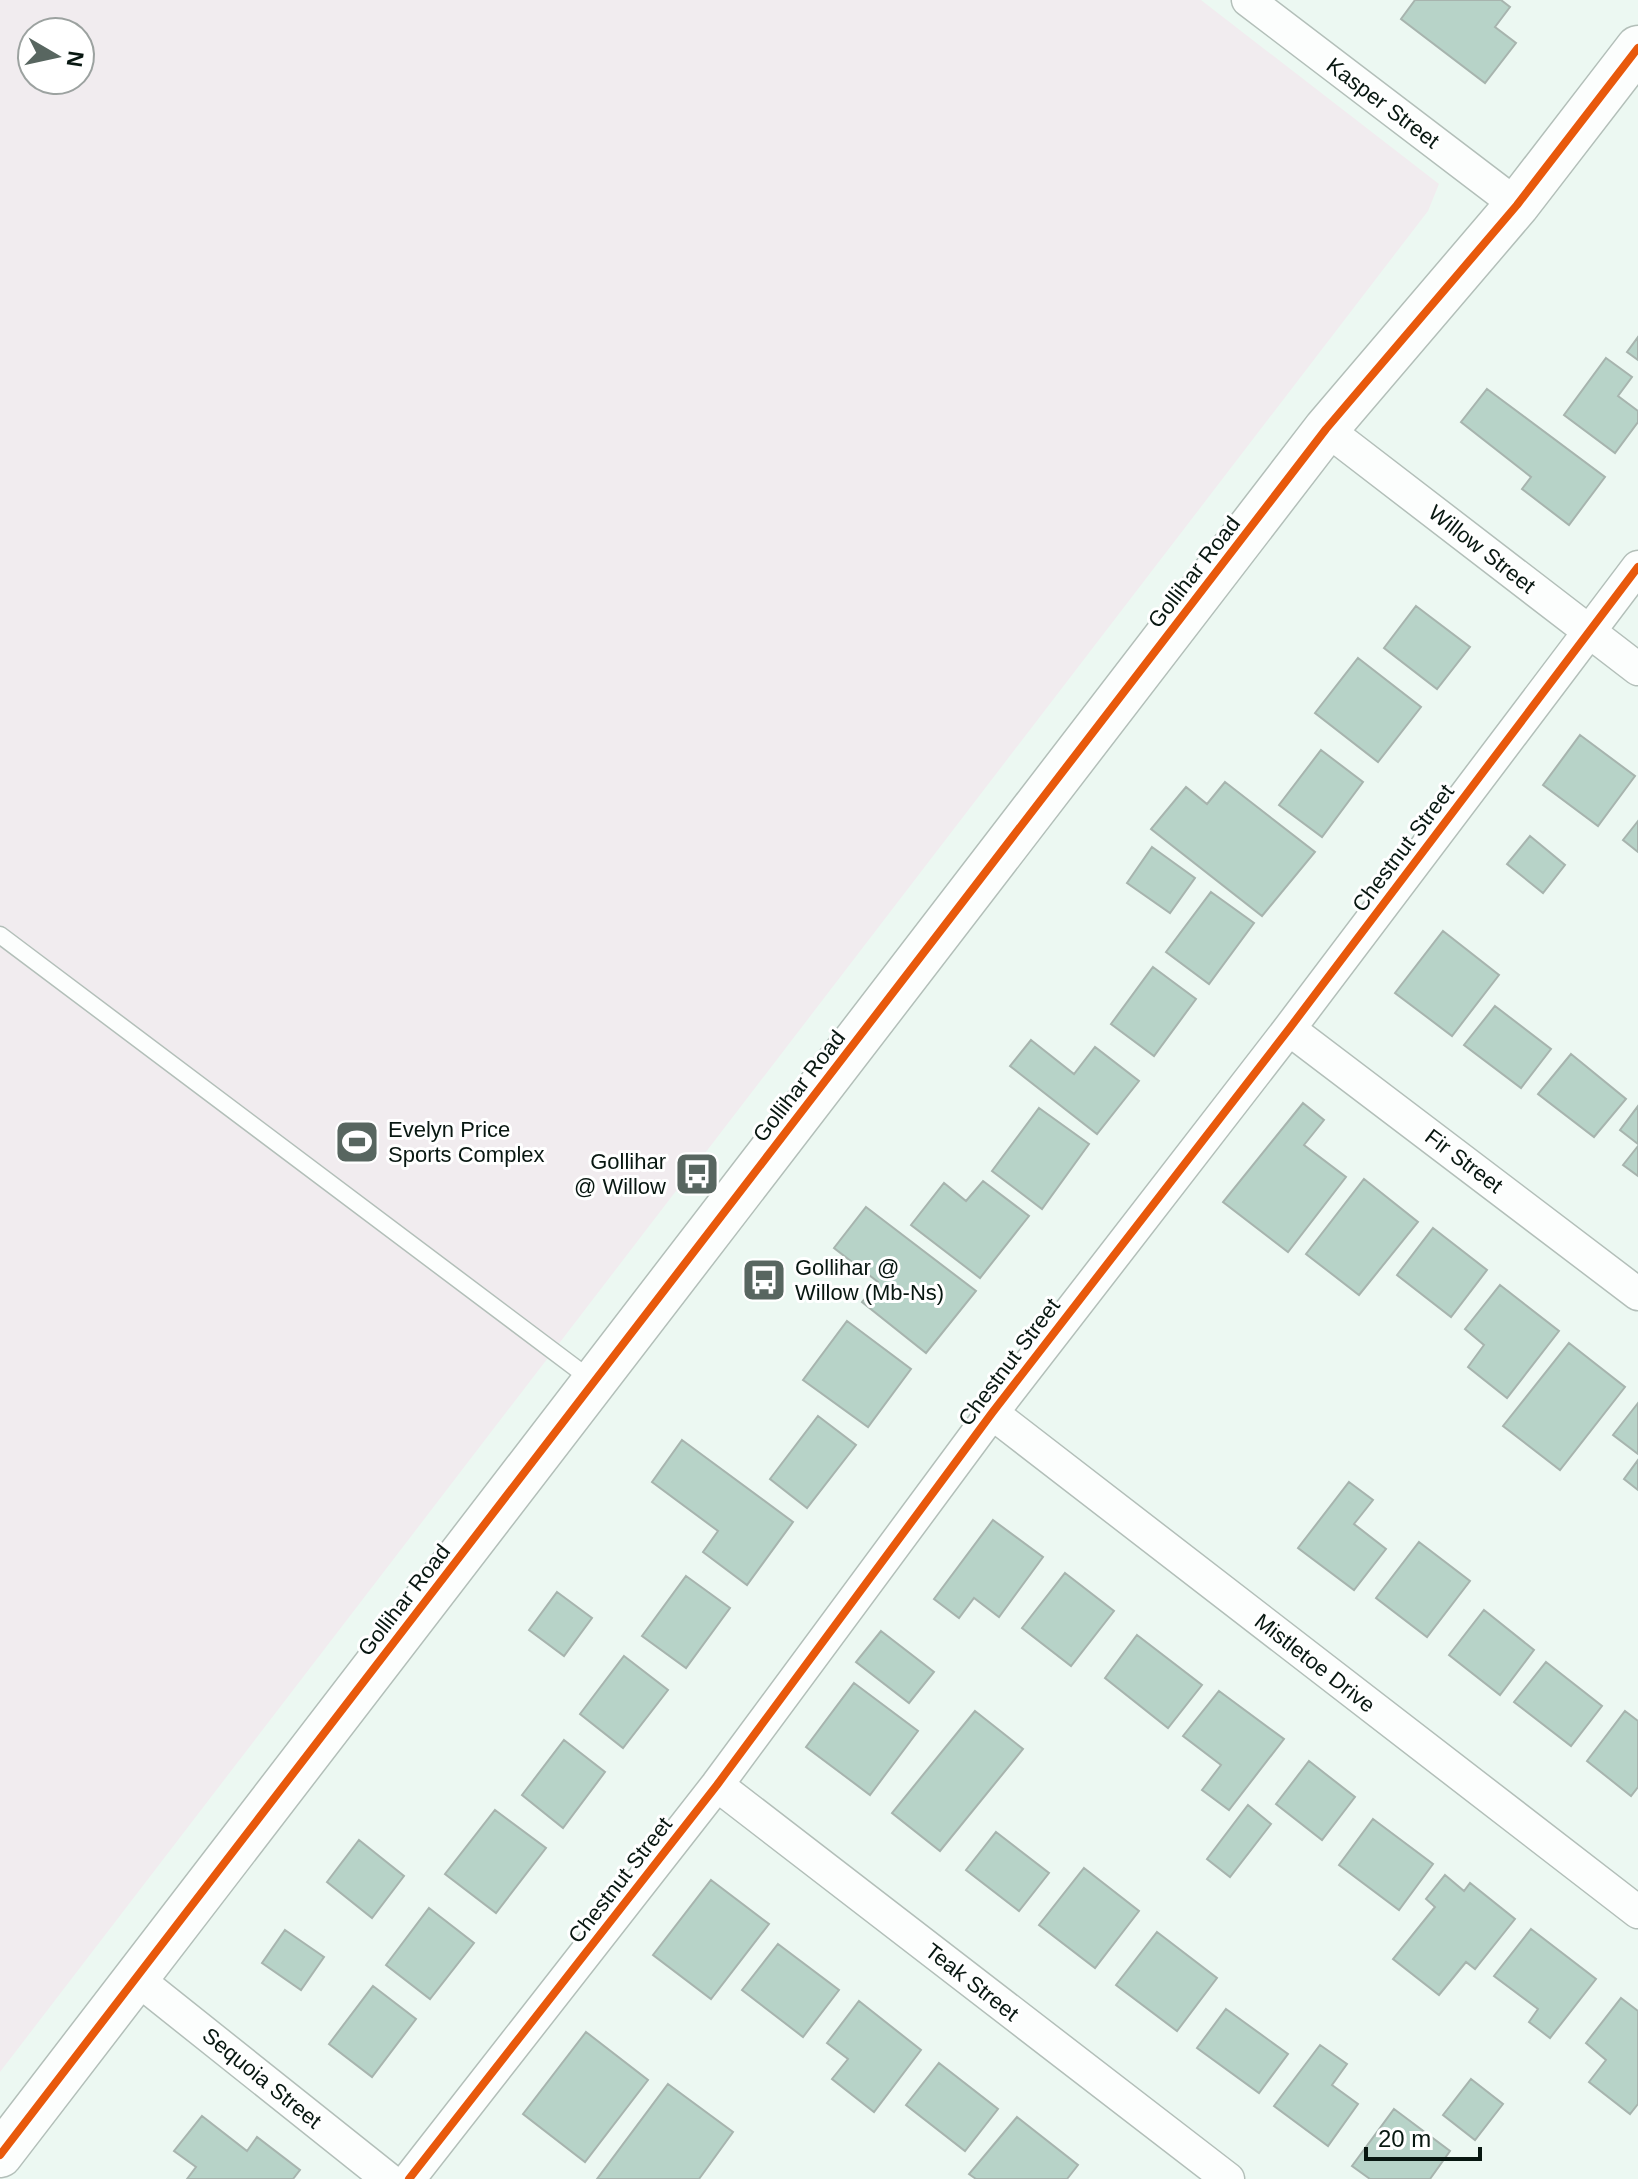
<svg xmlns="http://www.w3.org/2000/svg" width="1638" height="2179" viewBox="0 0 1638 2179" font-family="Arial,sans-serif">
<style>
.park{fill:#f1ecef;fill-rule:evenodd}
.building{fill:#b7d3c8;stroke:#a7b4ae;stroke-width:2}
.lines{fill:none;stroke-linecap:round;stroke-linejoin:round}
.service-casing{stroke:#b3bfb9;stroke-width:19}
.minor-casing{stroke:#b3bfb9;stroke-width:35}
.secondary-casing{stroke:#b3bfb9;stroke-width:47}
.service{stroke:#fcfefd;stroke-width:16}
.minor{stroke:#fcfefd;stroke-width:32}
.secondary{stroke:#fcfefd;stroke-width:44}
.cycleway-casing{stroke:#fff;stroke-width:13}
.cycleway{stroke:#e8590c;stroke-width:8}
.labels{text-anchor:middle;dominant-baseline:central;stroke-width:6;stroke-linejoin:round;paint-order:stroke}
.street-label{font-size:22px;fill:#081711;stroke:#fff}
.poi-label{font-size:22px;fill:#081711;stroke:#fff;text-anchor:start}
</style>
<rect width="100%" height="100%" fill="#ecf8f2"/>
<!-- park -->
<path class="park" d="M0 0H1201L1439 184 1428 211 0 2072ZM32 32H80V80H32Z"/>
<!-- building -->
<path class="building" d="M1415 0H1501L1510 7 1495 27 1516 43 1485 83 1401 19Z
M1638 337V360L1627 352Z
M1606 358 1632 377 1618 396 1638 411V422L1615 453 1564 415Z
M1487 389 1605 477 1569 525 1522 489 1531 477 1461 422Z
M1416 606 1470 647 1437 689 1384 648Z
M1358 658 1421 707 1378 762 1315 713Z
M1580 735 1635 776 1598 826 1543 785Z
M1321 750 1363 782 1322 837 1279 805Z
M1225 782 1315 852 1262 916 1151 829 1186 787 1207 804Z
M1638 821V852L1623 840Z
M1530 836 1565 865 1543 893 1507 864Z
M1152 847 1195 878 1170 913 1127 883Z
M1211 892 1254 923 1209 984 1166 952Z
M1443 931 1499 975 1452 1036 1395 993Z
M1153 967 1196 999 1154 1056 1111 1024Z
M1495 1006 1551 1049 1521 1088 1464 1045Z
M1031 1040 1074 1074 1095 1047 1139 1081 1097 1134 1010 1066Z
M1571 1054 1626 1099 1594 1137 1538 1094Z
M1303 1103 1324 1120 1304 1145 1346 1177 1288 1252 1223 1202Z
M1638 1106V1144L1620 1130Z
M1039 1108 1089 1144 1042 1209 992 1171Z
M1638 1146V1176L1623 1165Z
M1364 1179 1418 1222 1359 1295 1306 1254Z
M983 1181 1029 1216 980 1278 911 1225 944 1183 966 1201Z
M866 1207 976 1291 926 1353 862 1302 878 1282 834 1248Z
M1433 1228 1487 1270 1451 1317 1397 1275Z
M1500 1285 1559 1331 1507 1398 1468 1367 1484 1345 1465 1329Z
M847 1321 911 1369 868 1427 803 1380Z
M1569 1343 1625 1387 1560 1470 1503 1426Z
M1638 1403V1454L1613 1435Z
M818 1416 856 1445 807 1508 770 1479Z
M682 1440 793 1522 747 1585 703 1552 718 1531 652 1482Z
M1638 1460V1490L1624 1479Z
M1349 1482 1373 1500 1354 1524 1386 1549 1354 1590 1298 1548Z
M993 1520 1043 1557 999 1617 974 1598 959 1618 934 1599Z
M1419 1542 1470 1581 1427 1637 1376 1598Z
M1065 1573 1114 1611 1071 1666 1022 1628Z
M686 1576 730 1608 686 1668 642 1636Z
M557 1592 592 1618 564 1656 529 1630Z
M1484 1610 1534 1650 1500 1695 1449 1655Z
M881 1631 934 1672 909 1703 856 1662Z
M1137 1635 1202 1685 1168 1728 1105 1678Z
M624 1656 668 1690 623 1748 580 1714Z
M1546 1662 1602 1706 1571 1746 1514 1702Z
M854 1683 918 1731 870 1795 806 1747Z
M1219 1691 1284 1739 1229 1810 1202 1790 1221 1765 1183 1736Z
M975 1711 1023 1749 940 1851 892 1813Z
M1625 1711 1638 1721V1787L1631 1796 1587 1761Z
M564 1740 605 1772 563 1828 522 1795Z
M1309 1761 1355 1797 1322 1840 1276 1804Z
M1248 1805 1271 1824 1230 1877 1207 1859Z
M495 1810 546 1848 496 1913 445 1874Z
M1373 1819 1433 1864 1399 1910 1339 1865Z
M996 1832 1049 1873 1019 1911 966 1870Z
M359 1840 404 1876 372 1918 327 1882Z
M1084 1868 1139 1911 1095 1968 1039 1925Z
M1445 1875 1464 1891 1470 1883 1515 1919 1475 1969 1466 1962 1439 1995 1393 1959 1435 1907 1426 1899Z
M711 1880 769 1924 711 1999 653 1955Z
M429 1908 474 1943 430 1999 386 1965Z
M1531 1929 1596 1979 1550 2038 1529 2022 1538 2009 1494 1976Z
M285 1930 324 1957 301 1990 262 1963Z
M1157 1932 1217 1978 1177 2031 1116 1985Z
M778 1944 839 1990 803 2037 742 1990Z
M373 1986 416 2019 372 2077 329 2044Z
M1621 1998 1638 2011V2104L1630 2114 1589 2082 1606 2060 1586 2043Z
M859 2001 921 2050 874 2112 832 2079 848 2059 827 2043Z
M1226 2009 1288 2054 1259 2093 1197 2048Z
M586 2032 648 2080 585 2162 523 2114Z
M1320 2045 1347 2064 1332 2085 1358 2104 1328 2146 1274 2106Z
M939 2063 998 2109 965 2151 906 2105Z
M1471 2079 1503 2104 1475 2140 1443 2115Z
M668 2084 733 2132 699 2179H597Z
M1394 2109 1450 2151 1430 2179H1370L1352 2166Z
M202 2116 247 2151 257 2137 300 2170 293 2179H187L196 2167 174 2151Z
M1017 2117 1078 2165 1067 2179H976L969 2174Z"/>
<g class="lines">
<!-- service casing -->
<g class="service-casing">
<path id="service" d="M0 935 593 1381"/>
</g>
<!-- minor casing -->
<g class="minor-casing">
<path id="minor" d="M1248 0 1517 205
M1326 429 1638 669
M1289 1029 1638 1294
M992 1413 1638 1912
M717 1785 1228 2179
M136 1978 388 2179
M409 2179 717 1785 992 1413 1289 1029 1638 567"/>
</g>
<!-- secondary casing -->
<g class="secondary-casing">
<path id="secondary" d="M0 2155 1326 429 1517 205 1638 48"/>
</g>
<!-- service -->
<use href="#service" class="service"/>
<!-- minor -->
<use href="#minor" class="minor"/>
<!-- secondary -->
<use href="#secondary" class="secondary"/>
<!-- cycleway casing -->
<g class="cycleway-casing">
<path id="cycleway" d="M0 2155 1326 429 1517 205 1638 48
M409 2179 717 1785 992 1413 1289 1029 1638 567"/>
</g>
<!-- cycleway -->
<use href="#cycleway" class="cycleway"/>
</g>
<!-- icons -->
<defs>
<g id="stadium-square" transform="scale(2.3)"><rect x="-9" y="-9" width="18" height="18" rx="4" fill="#586660" stroke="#fff"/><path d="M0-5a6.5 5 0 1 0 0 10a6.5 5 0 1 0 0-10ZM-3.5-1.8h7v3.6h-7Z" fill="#fff"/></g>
<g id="bus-square" transform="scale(2.3)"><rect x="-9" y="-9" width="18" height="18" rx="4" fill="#586660" stroke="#fff"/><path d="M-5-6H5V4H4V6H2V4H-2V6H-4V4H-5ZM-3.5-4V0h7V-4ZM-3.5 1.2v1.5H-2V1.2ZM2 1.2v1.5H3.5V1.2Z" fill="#fff"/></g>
</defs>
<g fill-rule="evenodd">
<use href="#stadium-square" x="357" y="1142"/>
<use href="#bus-square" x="697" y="1174"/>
<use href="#bus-square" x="764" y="1280"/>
</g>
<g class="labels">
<!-- street labels -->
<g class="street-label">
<text transform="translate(1383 103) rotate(37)">Kasper Street</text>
<text transform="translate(1482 549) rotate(38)">Willow Street</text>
<text transform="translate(1194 572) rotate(-52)">Gollihar Road</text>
<text transform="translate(1403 848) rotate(-53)">Chestnut Street</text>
<text transform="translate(799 1086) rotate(-52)">Gollihar Road</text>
<text transform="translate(1464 1161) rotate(37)">Fir Street</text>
<text transform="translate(1009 1362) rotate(-53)">Chestnut Street</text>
<text transform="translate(404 1600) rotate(-52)">Gollihar Road</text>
<text transform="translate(1315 1663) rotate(38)">Mistletoe Drive</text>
<text transform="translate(620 1880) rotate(-52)">Chestnut Street</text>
<text transform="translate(972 1982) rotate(38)">Teak Street</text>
<text transform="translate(262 2078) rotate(39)">Sequoia Street</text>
</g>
<!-- poi labels -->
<g class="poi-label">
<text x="388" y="1129">Evelyn Price<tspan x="388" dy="25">Sports Complex</tspan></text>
<text x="666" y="1161" text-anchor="end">Gollihar<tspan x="666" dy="25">@ Willow</tspan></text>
<text x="795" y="1267">Gollihar @<tspan x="795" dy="25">Willow (Mb-Ns)</tspan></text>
</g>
</g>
<!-- north arrow -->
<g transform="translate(56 56) rotate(99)"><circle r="38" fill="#ffffff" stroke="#9ca2a0" stroke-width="2"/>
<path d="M0-6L14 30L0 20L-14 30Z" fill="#586660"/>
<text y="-12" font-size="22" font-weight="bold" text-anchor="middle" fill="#081711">N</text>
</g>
<!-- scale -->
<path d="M1366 2147v12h114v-12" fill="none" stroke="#081711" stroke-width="4"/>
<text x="1378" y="2147" font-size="24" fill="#081711" stroke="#ffffff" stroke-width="6" paint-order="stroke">20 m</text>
</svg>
